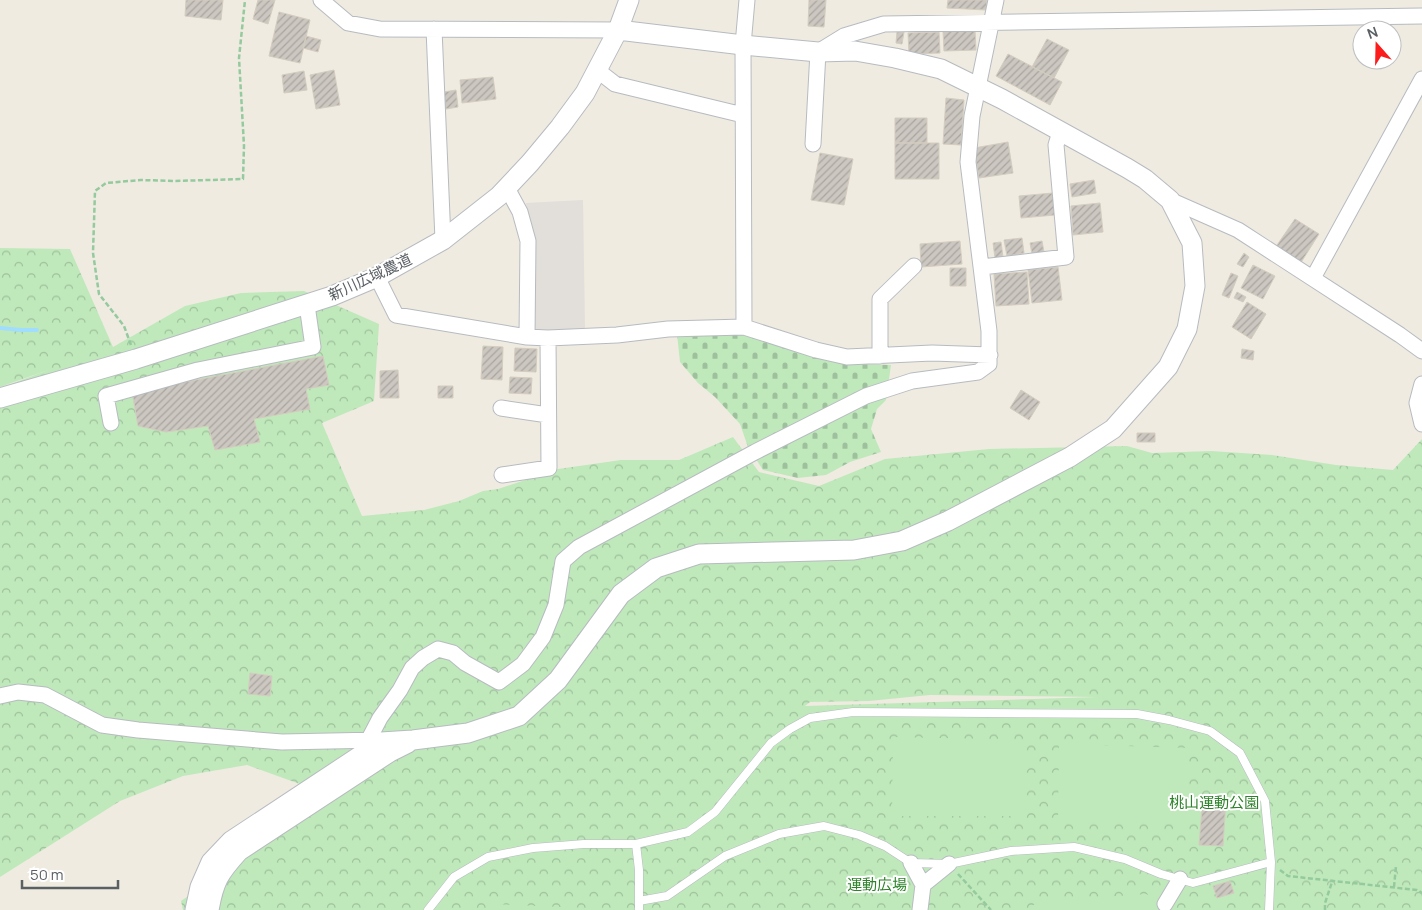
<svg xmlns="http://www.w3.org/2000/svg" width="1422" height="910" viewBox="0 0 1422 910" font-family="Manrope,'Noto Sans JP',sans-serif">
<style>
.industrial{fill:#e2ded9}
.forest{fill:url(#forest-crowns);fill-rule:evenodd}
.cemetery{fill:url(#cemetery-stones)}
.pitch{fill:#bfe9bb}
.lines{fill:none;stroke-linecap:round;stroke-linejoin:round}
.stream{stroke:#a1ddff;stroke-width:4}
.building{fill:url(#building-hatch);stroke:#d4ccbf}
.service-casing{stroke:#b7bbc0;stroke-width:9}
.minor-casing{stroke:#b7bbc0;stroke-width:17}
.tertiary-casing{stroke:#b7bbc0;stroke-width:21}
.path{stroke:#94ca9e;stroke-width:2.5;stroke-dasharray:5 2.5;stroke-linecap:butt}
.service{stroke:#fff;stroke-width:8}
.minor{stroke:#fff;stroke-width:15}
.tertiary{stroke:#fff;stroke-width:19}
.labels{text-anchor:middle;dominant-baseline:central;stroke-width:4;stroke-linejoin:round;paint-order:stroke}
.street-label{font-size:15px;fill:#5a5f64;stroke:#fff}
.park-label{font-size:15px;fill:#2e822b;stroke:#fff}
</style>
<defs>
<pattern id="forest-crowns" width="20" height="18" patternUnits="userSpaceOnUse" patternTransform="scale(1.25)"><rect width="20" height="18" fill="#bfe9bb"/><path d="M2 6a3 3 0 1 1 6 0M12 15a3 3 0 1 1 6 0" fill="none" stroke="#9ec09c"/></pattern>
<pattern id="cemetery-stones" width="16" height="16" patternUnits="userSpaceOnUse" patternTransform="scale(1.25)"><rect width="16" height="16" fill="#bfe9bb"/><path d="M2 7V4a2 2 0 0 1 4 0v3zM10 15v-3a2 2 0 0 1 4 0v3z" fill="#9ec09c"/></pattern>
<pattern id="building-hatch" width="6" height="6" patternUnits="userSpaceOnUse" patternTransform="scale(1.25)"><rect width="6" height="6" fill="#ccc7c0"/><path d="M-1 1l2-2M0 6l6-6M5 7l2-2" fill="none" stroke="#a9a5a0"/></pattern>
</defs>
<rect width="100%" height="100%" fill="#efebe1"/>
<!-- industrial -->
<path class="industrial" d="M583 200 585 329 534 332 532 240 526 203Z"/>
<!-- forest -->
<path class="forest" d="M0 248 70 249 113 347 185 306 241 293 304 291 379 324 374 401 322 423 362 516 424 510 459 501 483 491 498 489 558 469 621 460H679L733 437 759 472 819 486 885 459 989 449 1127 446 1152 453 1211 451 1272 455 1336 465 1393 470 1422 439V910H183L181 901 333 796 247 765 183 776 120 801 0 877V388L51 369 0 387ZM930 695 1097 697 805 706 810 702 869 701Z"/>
<!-- cemetery -->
<path class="cemetery" d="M677 334H742L831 360 855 364 891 365 886 400 877 409 871 429 881 452 850 462 826 475 798 478 763 470 748 447 740 424 715 397 698 383 680 362Z"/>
<!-- pitch -->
<path class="pitch" d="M893 737 1025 740 1023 816H892Z
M1059 744 1189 748 1187 824 1058 820Z
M1146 894 1165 904 1172 910H1024L1048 897H1104Z
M492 904 585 908V910H492Z"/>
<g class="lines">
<!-- stream -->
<path class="stream" d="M0 328 21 330H37"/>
</g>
<!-- building -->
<path class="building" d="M186 0H223L221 20 185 16Z
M258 0H275L268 24 253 19Z
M809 0H826L824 27 808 26Z
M948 0H987L986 10 947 8Z
M279 12 310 20 300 63 269 56Z
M975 30 976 50 944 51 943 31Z
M897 32H904L902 44 896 43Z
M939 32 940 53 909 54 908 33Z
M306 36 321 40 318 52 303 48Z
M1047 39 1069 50 1054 78 1032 67Z
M1008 54 1062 82 1050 105 996 76Z
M334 70 340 105 316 109 310 75Z
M304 71 307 90 284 93 282 75Z
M493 77 496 99 462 103 460 80Z
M456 90 458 107 446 109 444 92Z
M946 98 964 100 961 145 943 144Z
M895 118H927V143H895Z
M1008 142 1013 173 979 178 974 148Z
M895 143H939V179H895Z
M820 153 853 159 844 205 811 200Z
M1094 180 1096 193 1072 197 1070 184Z
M1053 193 1055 215 1021 218 1019 196Z
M1100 203 1103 232 1073 235 1071 206Z
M1295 219 1319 234 1300 264 1275 248Z
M1022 238 1024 253 1007 256 1004 240Z
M960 241 962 264 921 267 920 244Z
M1042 241 1044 252 1032 254 1030 243Z
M1001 242 1003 257 995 258 993 243Z
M1244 253 1249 257 1243 267 1237 264Z
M1253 265 1275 276 1263 299 1241 288Z
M1058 267 1062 300 1032 303 1028 270Z
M950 268H966V286H950Z
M1027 272 1029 304 996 306 994 274Z
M1231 273 1238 276 1229 298 1222 295Z
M1237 292 1246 297 1243 302 1234 298Z
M1247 302 1266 314 1251 339 1232 327Z
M483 346 503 347 502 380 481 379Z
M515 348 537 349 536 372 514 371Z
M1242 349 1254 351 1253 360 1241 358Z
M323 356 329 385 306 389 310 409 254 419 260 442 215 450 208 426 166 432 138 426 132 392Z
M398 370 399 398H380V371Z
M510 377 532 378 531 394 509 393Z
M438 386H453V398H438Z
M1021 390 1040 402 1029 420 1010 408Z
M1137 433H1155V442H1137Z
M250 673 272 676 270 696 248 694Z
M1203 797 1226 799 1223 846 1199 845Z
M1230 881 1234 893 1217 898 1213 886Z"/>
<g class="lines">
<!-- service casing -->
<g class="service-casing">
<path id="service" d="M636 844 639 870V910
M639 901 667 896 725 856 779 834 824 826 859 835 885 846 911 863 949 864 1011 851 1074 847 1125 859 1161 874 1193 883 1271 862
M428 910 454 877 488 857 533 848 584 844H636L688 832 715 812 771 743 790 729 810 718 853 712 1137 714 1169 720 1210 731 1240 753 1265 801 1271 862 1269 910"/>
</g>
<!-- minor casing -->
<g class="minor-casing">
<path id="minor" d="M321 0 348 23 380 29 618 30
M434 29 443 240
M597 70 615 84 743 115
M813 144 818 52 844 36 884 24 1422 16
M507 188 520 212 528 241 527 337
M1170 200 1238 230 1400 335 1422 351
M982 267 1066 257 1056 145 1060 132
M377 277 396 315 527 337 548 338 617 335 668 329 744 327 816 350 847 357 932 353 990 355
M1313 278 1422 79
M744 327 743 45 747 0
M880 356V299L914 266
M1422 384 1417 403 1422 424
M501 408 548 415
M111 423 106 396 198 370 313 347 307 305
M502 475 549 468 548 338
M0 696 18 692 45 695 102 725 138 730 282 742 379 740
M369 739 380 718 400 690 412 668 423 658 438 649 453 653 465 663 499 682 523 664 543 637 556 605 563 561 579 547 755 452 866 396 912 381 978 372 989 364V331L968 162 972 116 996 0
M911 863 923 885 949 864
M1165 904 1180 879
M920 910 923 885"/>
</g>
<!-- tertiary casing -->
<g class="tertiary-casing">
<path id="tertiary" d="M0 398 136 359 332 296 377 277 443 240 499 196 530 163 560 127 585 93 618 30 629 0
M195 910 200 887 211 862 231 841 381 742 413 740 468 733 519 716 558 680 621 594 656 568 699 554 854 550 902 541 948 521 1070 457 1113 429 1168 367 1187 329 1195 286 1192 243 1170 200 1145 179 1127 168 1002 99 941 69 895 58 855 51 818 52 743 45 618 30
M209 910C214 881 219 873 239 851L390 752 408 743"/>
</g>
<!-- path -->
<path class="path" d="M131 345 124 326 99 294 93 253 95 191 106 183 141 180 175 181 243 179 244 146 239 58 245 0
M1280 870 1288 876 1417 890 1422 893
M958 874 991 910
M1394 887 1396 866
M1325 910V903L1332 882"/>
<!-- service -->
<use href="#service" class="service"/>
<!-- minor -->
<use href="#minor" class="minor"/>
<!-- tertiary -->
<use href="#tertiary" class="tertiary"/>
</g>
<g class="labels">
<!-- street labels -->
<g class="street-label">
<text transform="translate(370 277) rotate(-25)">新川広域農道</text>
</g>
<!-- park labels -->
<g class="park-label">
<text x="1214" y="802">桃山運動公園</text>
<text x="877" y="884">運動広場</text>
</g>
</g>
<!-- north arrow -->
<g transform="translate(1377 45) rotate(340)"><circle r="24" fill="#ffffff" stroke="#bdbfc1"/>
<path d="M0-4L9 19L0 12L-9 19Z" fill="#fb1c1c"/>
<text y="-8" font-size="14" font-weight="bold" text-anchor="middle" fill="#5a5f64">N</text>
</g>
<!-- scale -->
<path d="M22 880v8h96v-8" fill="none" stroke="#5a5f64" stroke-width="2.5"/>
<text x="30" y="880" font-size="15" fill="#5a5f64" stroke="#ffffff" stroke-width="4" paint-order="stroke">50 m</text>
</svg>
